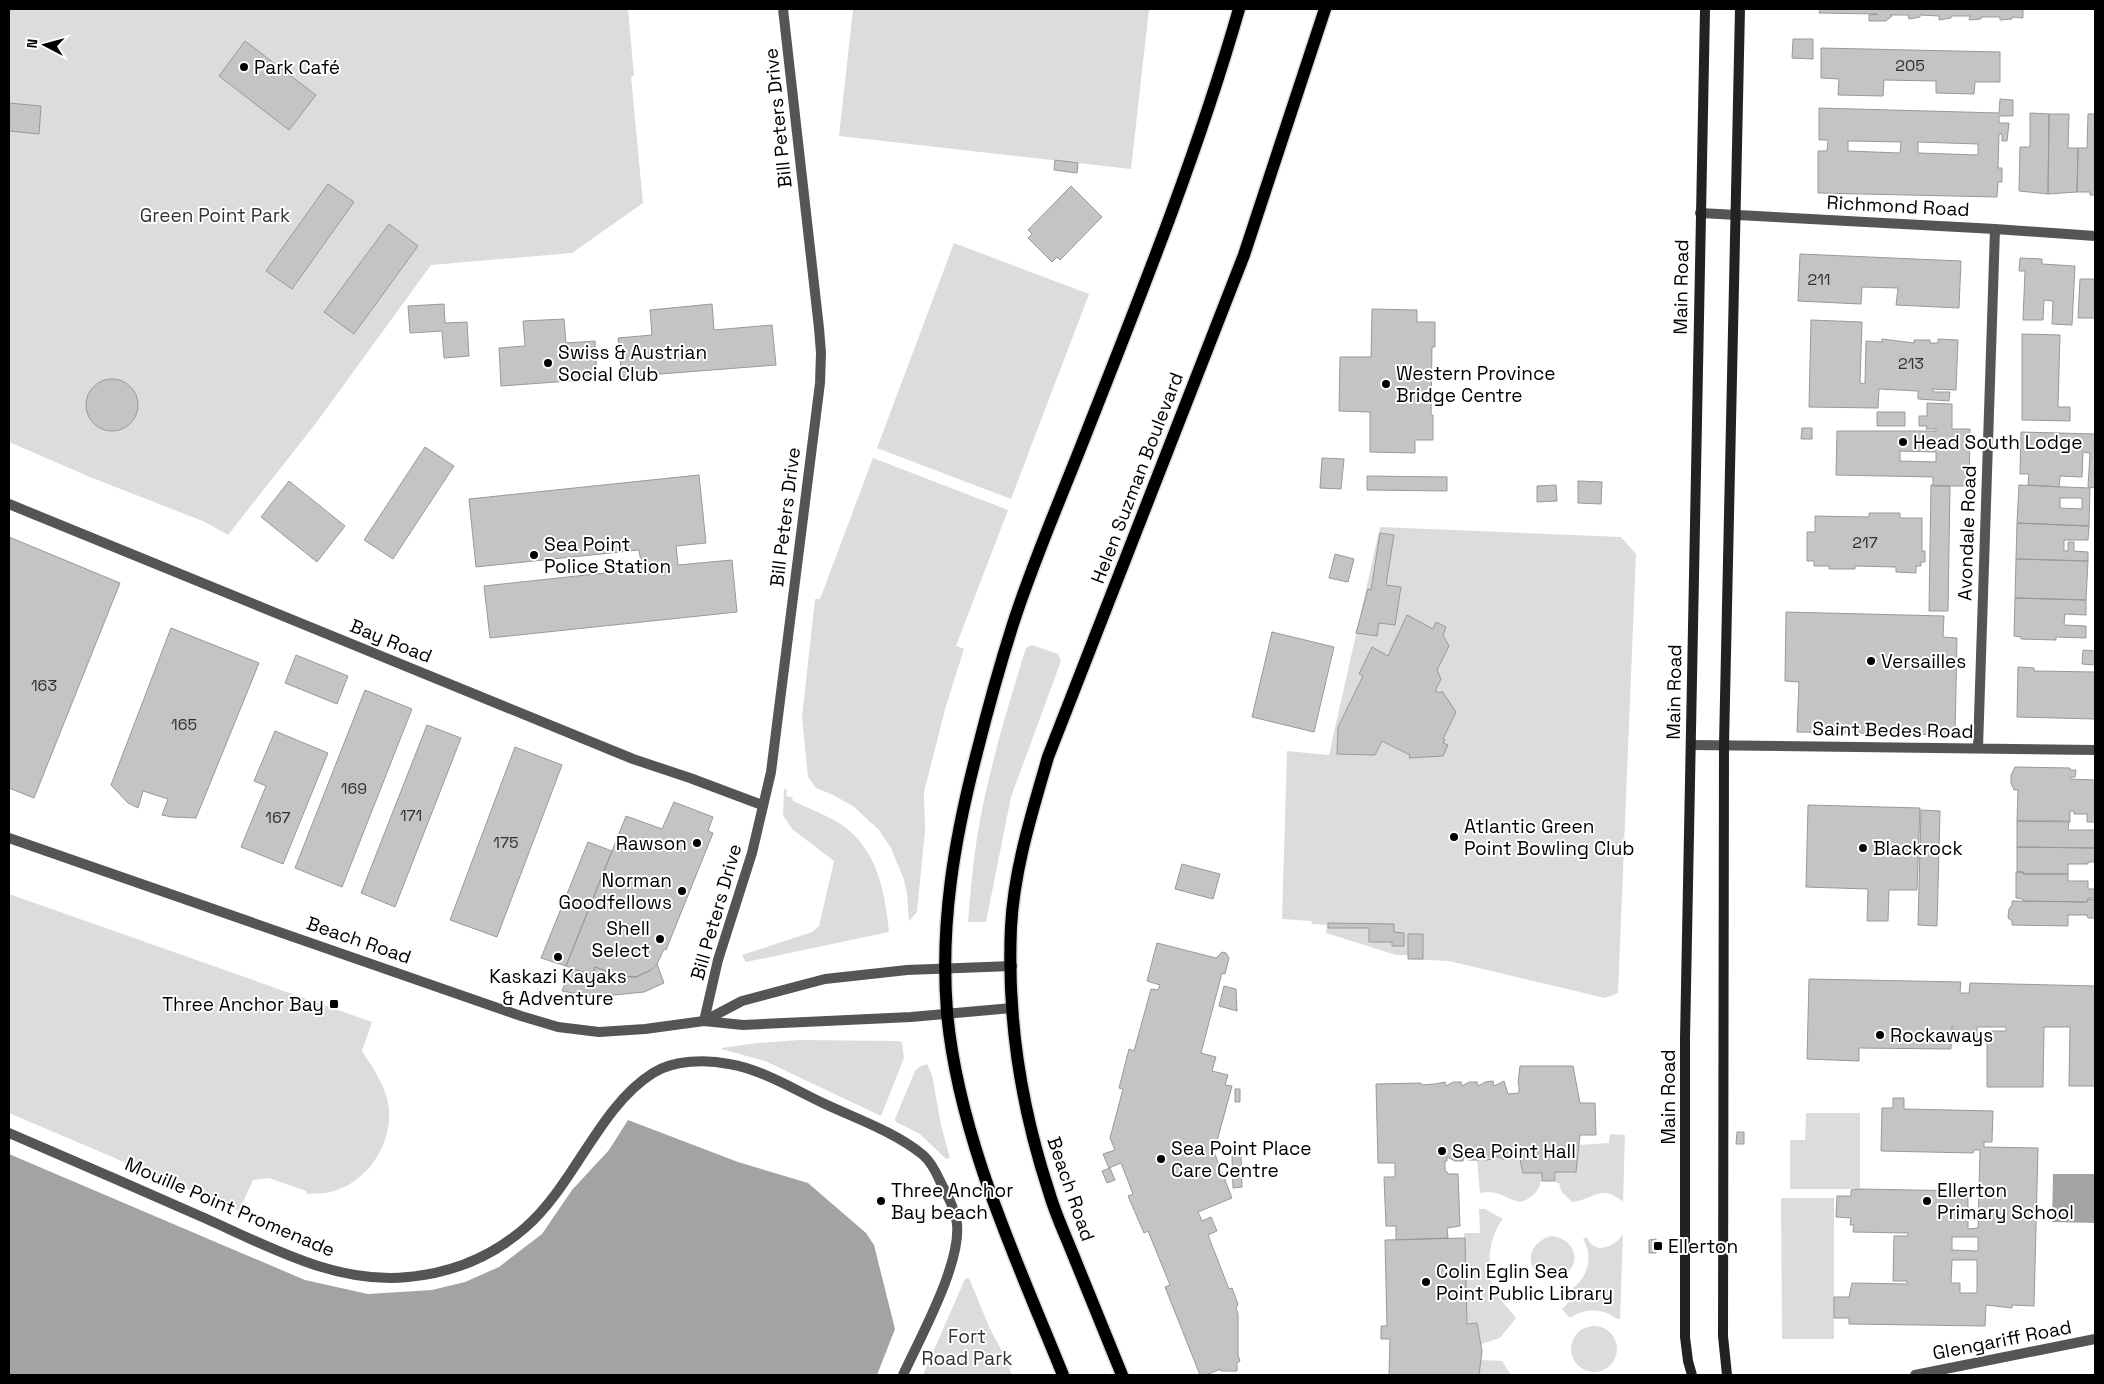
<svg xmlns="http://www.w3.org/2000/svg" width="2104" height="1384" viewBox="0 0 2104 1384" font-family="'Space Grotesk',sans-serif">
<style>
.green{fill:#dcdcdc}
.water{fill:#a3a3a3}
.building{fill:#c4c4c4;stroke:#999;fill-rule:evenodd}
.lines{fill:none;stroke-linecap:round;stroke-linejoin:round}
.primary-casing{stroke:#dbdbdb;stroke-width:15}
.pedestrian{stroke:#555;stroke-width:10}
.minor{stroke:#555;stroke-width:10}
.tertiary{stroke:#555;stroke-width:10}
.secondary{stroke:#222;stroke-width:10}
.primary{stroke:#000;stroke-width:12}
.poi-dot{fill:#000;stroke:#fff;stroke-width:2}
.labels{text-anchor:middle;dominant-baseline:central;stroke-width:4;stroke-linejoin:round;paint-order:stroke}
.number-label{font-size:16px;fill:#313131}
.poi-label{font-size:19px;fill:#000;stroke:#fff;text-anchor:start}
.street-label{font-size:19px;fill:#000;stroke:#fff}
.park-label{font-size:19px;fill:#333;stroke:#fff}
</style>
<rect width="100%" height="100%" fill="#fff"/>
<!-- green -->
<path class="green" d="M9 9H628L634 76 631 77 643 203 572 253 431 265 316 423 228 535 205 522 90 477 9 442Z
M853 9H1149L1131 169 839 136Z
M954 243 1089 294 1011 499 877 448Z
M873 458 1008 510 956 646 964 649 946 706 924 792 925 830 917 912 909 921 907 894 904 880 891 848 879 830 853 806 833 795 816 788 808 777 802 717 815 599H820Z
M1380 527 1621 537 1636 554 1618 993 1605 998 1449 961 1408 959V955H1396L1326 933 1327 925 1312 924 1311 921 1282 919 1287 751 1329 755Z
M1032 645 1058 654 1061 661 1011 797 986 922H968C971 886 974 850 981 815 992 758 1009 703 1026 648Z
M784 789 787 790 786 796 792 797 793 801C808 808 824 814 839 823 877 847 885 891 889 932L746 962 742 955 812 932 819 926 834 861 792 829 783 815Z
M9 894 372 1022 362 1051C371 1065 381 1079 386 1095 399 1135 371 1182 331 1192 323 1194 315 1193 307 1194L306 1191 269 1178 253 1180 239 1211 9 1113Z
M799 1040 896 1041 902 1042 904 1058 881 1116 765 1061 721 1049 722 1048 757 1043Z
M927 1064 932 1075 941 1125 950 1158 946 1159 920 1134 896 1122 895 1119 915 1071 919 1067Z
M1806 1113H1860V1189H1790V1140H1805Z
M1610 1134 1625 1135 1623 1202C1601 1183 1594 1200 1572 1202L1561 1191 1559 1183H1556L1555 1172 1576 1171 1579 1145 1609 1143Z
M1509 1147H1520L1521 1155 1519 1156 1523 1173H1542C1542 1188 1534 1198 1520 1202 1502 1198 1501 1190 1480 1193L1477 1160 1480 1157 1496 1156 1505 1160Z
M1781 1198H1834V1339H1782Z
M1479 1209H1485L1503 1219C1488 1236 1485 1274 1496 1294 1502 1302 1510 1310 1516 1318L1500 1338 1481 1344 1477 1323 1467 1324 1464 1233H1480Z
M1623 1234 1620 1319C1615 1319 1614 1316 1609 1314 1596 1308 1582 1310 1570 1318L1562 1309 1570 1301V1290C1588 1279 1594 1256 1583 1239L1587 1237C1594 1256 1615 1247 1623 1234Z
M1551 1236C1577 1239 1583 1264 1561 1279L1550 1277 1544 1279C1523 1266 1528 1243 1551 1236Z
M969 1278 990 1329 1003 1353 1012 1375H923L965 1279Z
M1571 1349a23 23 0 1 1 46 0a23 23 0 1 1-46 0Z
M1481 1360 1502 1361 1511 1375H1479Z"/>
<!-- water -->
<path class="water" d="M628 1120 738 1162 808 1183 866 1233 874 1245 895 1329 877 1375H9V1154L305 1280 368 1294 432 1290 465 1282 499 1267 542 1234 572 1190 609 1150Z
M2053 1174H2095V1223L2052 1222Z"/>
<!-- building -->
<path class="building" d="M1820 9H2023V18L2012 17V19L2000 20V17H1981V19L1969 20 1970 16H1951V18L1939 20V16L1920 15V17L1909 19 1908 15H1890L1892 16 1886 21H1869V15L1878 14 1819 13Z
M1793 39H1813V59L1792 58Z
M245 41 316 95 289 130 219 76Z
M1821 48 2000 52V82H1975L1974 94 1936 93V81L1884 80 1883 96 1838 95 1839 79 1821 78Z
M2000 99 2013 100V116H1999V123H2009L2007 141H2002V134H1999L1998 168H2002V182H1998L1997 197 1818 193V151H1827L1828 140H1819V108L1999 113ZM1848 141 1901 142 1900 153 1848 151ZM1918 142 1978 144V155L1918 153Z
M9 103 41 106 39 134 9 131Z
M2030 113 2049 114 2048 194 2019 191 2020 147H2030Z
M2049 114H2069L2068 148H2078L2077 192 2048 194Z
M2088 114H2095V195H2090V192H2077L2078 148H2087Z
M1055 160 1078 163 1077 173 1054 170Z
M328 184 354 202 292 289 266 271Z
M1071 186 1102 217 1060 260 1057 257 1052 262 1028 238 1032 234 1028 230Z
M389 224 418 246 354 334 324 312Z
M1800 254 1961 261 1959 308 1896 305 1898 288 1862 287 1861 304 1798 301Z
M2020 258 2042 259V264L2075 266 2072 325 2052 324 2053 301 2044 300 2043 320H2023L2025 271H2019Z
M2095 273V318H2078L2080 279H2095Z
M444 304 445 323 467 322 469 356 444 358 442 331 410 333 408 306Z
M712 304 714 330 772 325 776 365 622 377 618 338 652 335 650 310Z
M1372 309 1417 310V322H1435V347H1432L1431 415H1433V440H1415V453L1370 452V412L1339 411 1340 357H1371Z
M564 319 566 343 595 341 597 379 501 386 499 348 525 346 523 321Z
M1811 320 1862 322 1860 383 1865 384 1866 341 1882 342V339L1914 343V340H1930V343H1938V339L1958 340 1956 390 1932 389 1934 392H1950L1949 401 1918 399V391L1879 389 1878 408 1809 407Z
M2022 334 2060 335 2058 407H2070V421L2022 420Z
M86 405a26 26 0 1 1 52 0a26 26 0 1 1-52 0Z
M1927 403 1952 404V429H1970L1969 486H1933V477L1836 475 1837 431H1936V429H1926L1927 426H1919V416H1927ZM1900 451 1936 452V462L1900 461Z
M1877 412H1905V426H1877Z
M1802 428H1812V439H1801Z
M2021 432 2095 434V488L2088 487 2090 453 2083 452 2082 477 2060 476 2059 487 2028 485 2029 474H2020Z
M425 447 454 466 393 559 364 540Z
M1322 458 1344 459 1341 489 1320 488Z
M699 475 706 543 676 546 678 565 732 560 737 612 490 638 484 586 642 569 639 550 476 567 469 499Z
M1367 476 1447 477V491L1367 490Z
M289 481 345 526 317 562 261 517Z
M1578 481 1602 482 1601 504 1578 503Z
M1556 485 1557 501 1537 502V486Z
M1931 485 1950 486 1948 611H1929Z
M2019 485 2090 488 2089 526 2017 523ZM2060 498H2082V509L2060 508Z
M1869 513H1900V518H1922V551H1925V562H1921V566H1916V573L1896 572V567L1855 566V569H1829V566H1814V561H1807V532H1815V516L1869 517Z
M2017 523 2089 526 2088 540H2064V551H2068V542H2074V551L2088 552V561L2016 559Z
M1380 533 1394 535 1386 585 1401 587 1395 625 1379 623 1377 636 1356 633 1368 589 1371 590Z
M9 537 120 583 34 798 9 788Z
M1335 554 1354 559 1348 582 1329 578Z
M2016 559 2088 561 2086 600 2015 598Z
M2015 598 2086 600V615L2065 614 2064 625 2086 626V638L2056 637V640L2021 639V637L2014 636Z
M1786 612 1944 616 1943 637 1957 638 1955 735 1797 732 1799 682 1785 681Z
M1407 615 1433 629 1436 622 1446 627 1443 635 1449 646 1437 670 1441 679 1435 691 1440 693 1442 691 1456 712 1443 739 1445 740 1443 743 1448 745 1443 756 1409 758 1410 755 1382 741 1375 755 1337 754 1338 727 1363 676 1359 674 1372 647 1388 656Z
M171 628 259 663 196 818 172 817 162 815 168 799 143 791 138 808 128 803 111 785Z
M1272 632 1334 647 1314 732 1252 717Z
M2083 650 2095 651V665L2082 664Z
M296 655 348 676 337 704 285 683Z
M2018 667 2034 668V671L2095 672V719L2017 717Z
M365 690 412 709 342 887 295 868Z
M427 725 461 738 395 907 361 893Z
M275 731 328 753 283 864 241 847 266 786 254 781Z
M515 747 562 765 497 937 450 920Z
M2015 767 2070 768V770H2076L2075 777H2070V779L2095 780V822H2087V814H2074V811H2070V822L2017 821 2018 790H2014L2011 783V775Z
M674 802 713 817 708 831 713 833 666 950 664 949 657 964 651 970 636 977 620 976 595 967 592 975 566 966 626 816 662 829Z
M1808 805 1920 808 1917 890H1889L1888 921H1867L1868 889 1806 887Z
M1921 810 1940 811 1937 926 1918 925Z
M2017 821H2069L2068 830H2095V848L2017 847Z
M588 842 612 851 566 966 541 958Z
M2017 847 2095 848V862H2088V864H2068V874H2023V872H2017Z
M1182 864 1220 874 1213 899 1175 889Z
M2016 872H2023V874H2068V881H2088V889H2095V898H2088L2087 902 2023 901V899L2016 898Z
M2088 899 2095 900V918H2088L2087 915H2068V926L2012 925V921L2008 918 2009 909 2012 905V901L2087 902Z
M1328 923 1394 924V932L1404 933V946H1392V942H1369V928H1328Z
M1408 934H1423V959H1408Z
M1157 943 1216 958 1222 952 1226 953 1229 958 1225 974 1222 973 1201 1053 1216 1057 1212 1071 1228 1075 1225 1085 1232 1086 1214 1152 1232 1198 1198 1212 1202 1221 1211 1217 1217 1231 1208 1235 1229 1289 1232 1288 1238 1304 1236 1308 1238 1314V1355L1240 1361 1237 1363V1371H1221V1369L1206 1375H1200L1165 1287 1170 1285 1148 1231 1144 1233 1128 1196 1133 1194 1121 1163 1109 1168 1103 1154 1115 1150 1110 1138 1123 1089 1119 1088 1129 1049 1134 1051 1151 989 1158 990 1160 985 1147 981Z
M657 964 664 983 644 992 595 997 562 991 571 968 592 975 595 967 620 976 636 977 651 970Z
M1809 979 1961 982 1960 993H1969L1970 983 2095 986V1086H2069L2070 1027H2044L2043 1087H1987V1031H2006V1027H1977V1039H1954L1953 1027 1952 1026 1951 1049 1859 1048V1061L1807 1059Z
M1224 986 1236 989 1237 1011 1219 1006Z
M1520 1066H1573L1580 1103H1595L1596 1135H1580L1576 1172H1555V1181H1542V1173H1523L1519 1155H1521L1520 1147H1509L1505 1160 1496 1156 1495 1159 1486 1160 1480 1157 1479 1160H1469L1464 1157 1463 1161H1455L1447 1157V1161H1445V1171L1447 1172 1448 1174H1458L1460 1226 1447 1228 1448 1238 1396 1240V1226H1386L1384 1177H1395V1163H1378L1376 1084 1421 1083V1085L1435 1084 1445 1082 1446 1086 1453 1082H1461L1462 1086 1469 1082H1477L1478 1086 1485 1082 1493 1081 1494 1086 1504 1081 1508 1094 1519 1093V1085L1518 1084Z
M1235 1089H1240V1102H1235Z
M1893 1098H1904V1109L1993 1111 1992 1142H1984V1147L2038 1148 2034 1306 2012 1305V1308L1986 1305 1985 1326 1849 1324V1318H1834V1297H1849L1852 1283 1907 1284V1281H1893L1894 1236H1908V1233L1853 1232 1854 1225H1850L1851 1218 1836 1217 1837 1196H1851V1190L1860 1189 1968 1191V1229L1978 1228 1980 1150H1974L1973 1153 1881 1151 1882 1108H1893ZM1952 1237H1978V1251L1952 1250ZM1952 1260H1977V1293H1960V1283H1951Z
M1737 1132H1744V1144H1736Z
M1241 1155 1242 1187 1233 1188 1232 1156Z
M1110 1168 1115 1180 1107 1183 1102 1171Z
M1465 1238 1467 1324 1477 1323 1482 1351 1479 1375H1389L1390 1339H1381V1326H1387L1385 1240Z
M1656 1239V1253H1649V1240Z"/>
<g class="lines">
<!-- primary casing -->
<g class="primary-casing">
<path id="primary" d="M1063 1375C1017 1261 958 1136 947 1012 940 924 954 841 976 756 987 712 999 668 1013 624 1032 565 1057 507 1080 449 1137 304 1196 159 1239 9
M1122 1375C1105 1334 1089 1293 1072 1252 1064 1232 1055 1213 1049 1192 1021 1107 1007 1017 1011 927 1014 869 1032 813 1048 757L1244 255 1325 9"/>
</g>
<!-- pedestrian -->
<path class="pedestrian" d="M9 1133C70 1159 132 1186 193 1213 261 1242 332 1285 408 1277 452 1273 493 1256 526 1227 575 1184 599 1107 653 1073 673 1060 706 1059 729 1064 761 1069 795 1090 825 1104 857 1119 895 1132 923 1155 930 1161 936 1172 940 1181 947 1195 955 1208 957 1224 961 1264 921 1336 903 1375"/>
<!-- minor -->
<path class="minor" d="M1700 213 1995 229 2095 236
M9 504 633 759 690 778 762 805
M1691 745 2095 750
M1978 748 1995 229
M704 1021 718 960 752 853 771 772 820 383 821 353 819 328 783 9
M1915 1375 2095 1339"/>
<!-- tertiary -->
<path class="tertiary" d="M9 838 521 1016 558 1027 599 1032 645 1029 704 1021 743 1025 911 1017 1012 1008
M704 1021 742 1001 825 979 907 970 1012 966"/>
<!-- secondary -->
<path class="secondary" d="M1692 1375 1688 1361 1685 1337V1039L1705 9
M1727 1375 1723 1336 1724 745 1740 9"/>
<!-- primary -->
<use href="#primary" class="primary"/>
</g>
<!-- markers -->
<g class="poi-dot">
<circle cx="244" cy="67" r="5"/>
<circle cx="548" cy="363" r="5"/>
<circle cx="1386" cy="384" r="5"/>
<circle cx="1903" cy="442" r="5"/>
<circle cx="534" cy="555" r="5"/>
<circle cx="1871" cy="661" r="5"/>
<circle cx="1454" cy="837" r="5"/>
<circle cx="697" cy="843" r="5"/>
<circle cx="1863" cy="848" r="5"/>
<circle cx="682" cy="891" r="5"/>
<circle cx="660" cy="939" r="5"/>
<circle cx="558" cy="957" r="5"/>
<rect x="329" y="999" width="10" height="10" rx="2.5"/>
<circle cx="1880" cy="1035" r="5"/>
<circle cx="1442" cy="1151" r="5"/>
<circle cx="1161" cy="1159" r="5"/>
<circle cx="881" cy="1201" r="5"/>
<circle cx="1927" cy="1201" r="5"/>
<rect x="1653" y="1241" width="10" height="10" rx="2.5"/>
<circle cx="1426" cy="1282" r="5"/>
</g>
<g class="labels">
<!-- number labels -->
<g class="number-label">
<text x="1910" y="65">205</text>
<text x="1819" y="279">211</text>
<text x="1911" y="363">213</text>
<text x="1865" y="542">217</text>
<text x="44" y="685">163</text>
<text x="184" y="724">165</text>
<text x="354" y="788">169</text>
<text x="411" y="815">171</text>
<text x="278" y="817">167</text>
<text x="506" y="842">175</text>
</g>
<!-- poi labels -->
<g class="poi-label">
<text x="254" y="67">Park Café</text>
<text x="558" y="352">Swiss &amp; Austrian<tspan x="558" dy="22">Social Club</tspan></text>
<text x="1396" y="373">Western Province<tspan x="1396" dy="22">Bridge Centre</tspan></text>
<text x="1913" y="442">Head South Lodge</text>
<text x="544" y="544">Sea Point<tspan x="544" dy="22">Police Station</tspan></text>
<text x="1881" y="661">Versailles</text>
<text x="1464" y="826">Atlantic Green<tspan x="1464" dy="22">Point Bowling Club</tspan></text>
<text x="687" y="843" text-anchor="end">Rawson</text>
<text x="1873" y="848">Blackrock</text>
<text x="672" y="880" text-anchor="end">Norman<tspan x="672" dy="22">Goodfellows</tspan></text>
<text x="650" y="928" text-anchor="end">Shell<tspan x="650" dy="22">Select</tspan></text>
<text x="558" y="976" text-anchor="middle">Kaskazi Kayaks<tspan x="558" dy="22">&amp; Adventure</tspan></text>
<text x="324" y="1004" text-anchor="end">Three Anchor Bay</text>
<text x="1890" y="1035">Rockaways</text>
<text x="1171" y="1148">Sea Point Place<tspan x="1171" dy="22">Care Centre</tspan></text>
<text x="1452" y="1151">Sea Point Hall</text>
<text x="891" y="1190">Three Anchor<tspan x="891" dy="22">Bay beach</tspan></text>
<text x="1937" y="1190">Ellerton<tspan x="1937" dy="22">Primary School</tspan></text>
<text x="1668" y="1246">Ellerton</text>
<text x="1436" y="1271">Colin Eglin Sea<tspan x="1436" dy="22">Point Public Library</tspan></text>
</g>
<!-- street labels -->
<g class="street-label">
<text transform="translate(778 118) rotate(-96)">Bill Peters Drive</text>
<text transform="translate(1898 206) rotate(3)">Richmond Road</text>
<text transform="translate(1681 287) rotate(-89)">Main Road</text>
<text transform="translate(1137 478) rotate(-69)">Helen Suzman Boulevard</text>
<text transform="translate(785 517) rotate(-83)">Bill Peters Drive</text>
<text transform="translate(1967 533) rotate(-88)">Avondale Road</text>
<text transform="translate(391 641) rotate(22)">Bay Road</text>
<text transform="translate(1674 692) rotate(-89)">Main Road</text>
<text transform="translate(1893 730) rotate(1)">Saint Bedes Road</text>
<text transform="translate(716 912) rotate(-74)">Bill Peters Drive</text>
<text transform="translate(359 940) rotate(19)">Beach Road</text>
<text transform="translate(1668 1097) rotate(-90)">Main Road</text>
<text transform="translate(1071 1189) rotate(71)">Beach Road</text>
<text transform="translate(230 1207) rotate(23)">Mouille Point Promenade</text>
<text transform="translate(2002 1340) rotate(-11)">Glengariff Road</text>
</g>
<!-- park labels -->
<g class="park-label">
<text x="215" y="215">Green Point Park</text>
<text x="967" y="1336">Fort<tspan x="967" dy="22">Road Park</tspan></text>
</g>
</g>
<!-- border -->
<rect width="2104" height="1384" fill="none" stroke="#000000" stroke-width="20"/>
<!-- north arrow -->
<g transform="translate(45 45) rotate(276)" stroke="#ffffff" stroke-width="4" paint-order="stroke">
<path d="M0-4L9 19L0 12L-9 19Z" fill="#000000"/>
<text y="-8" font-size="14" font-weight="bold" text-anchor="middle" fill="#000000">N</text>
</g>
</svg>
